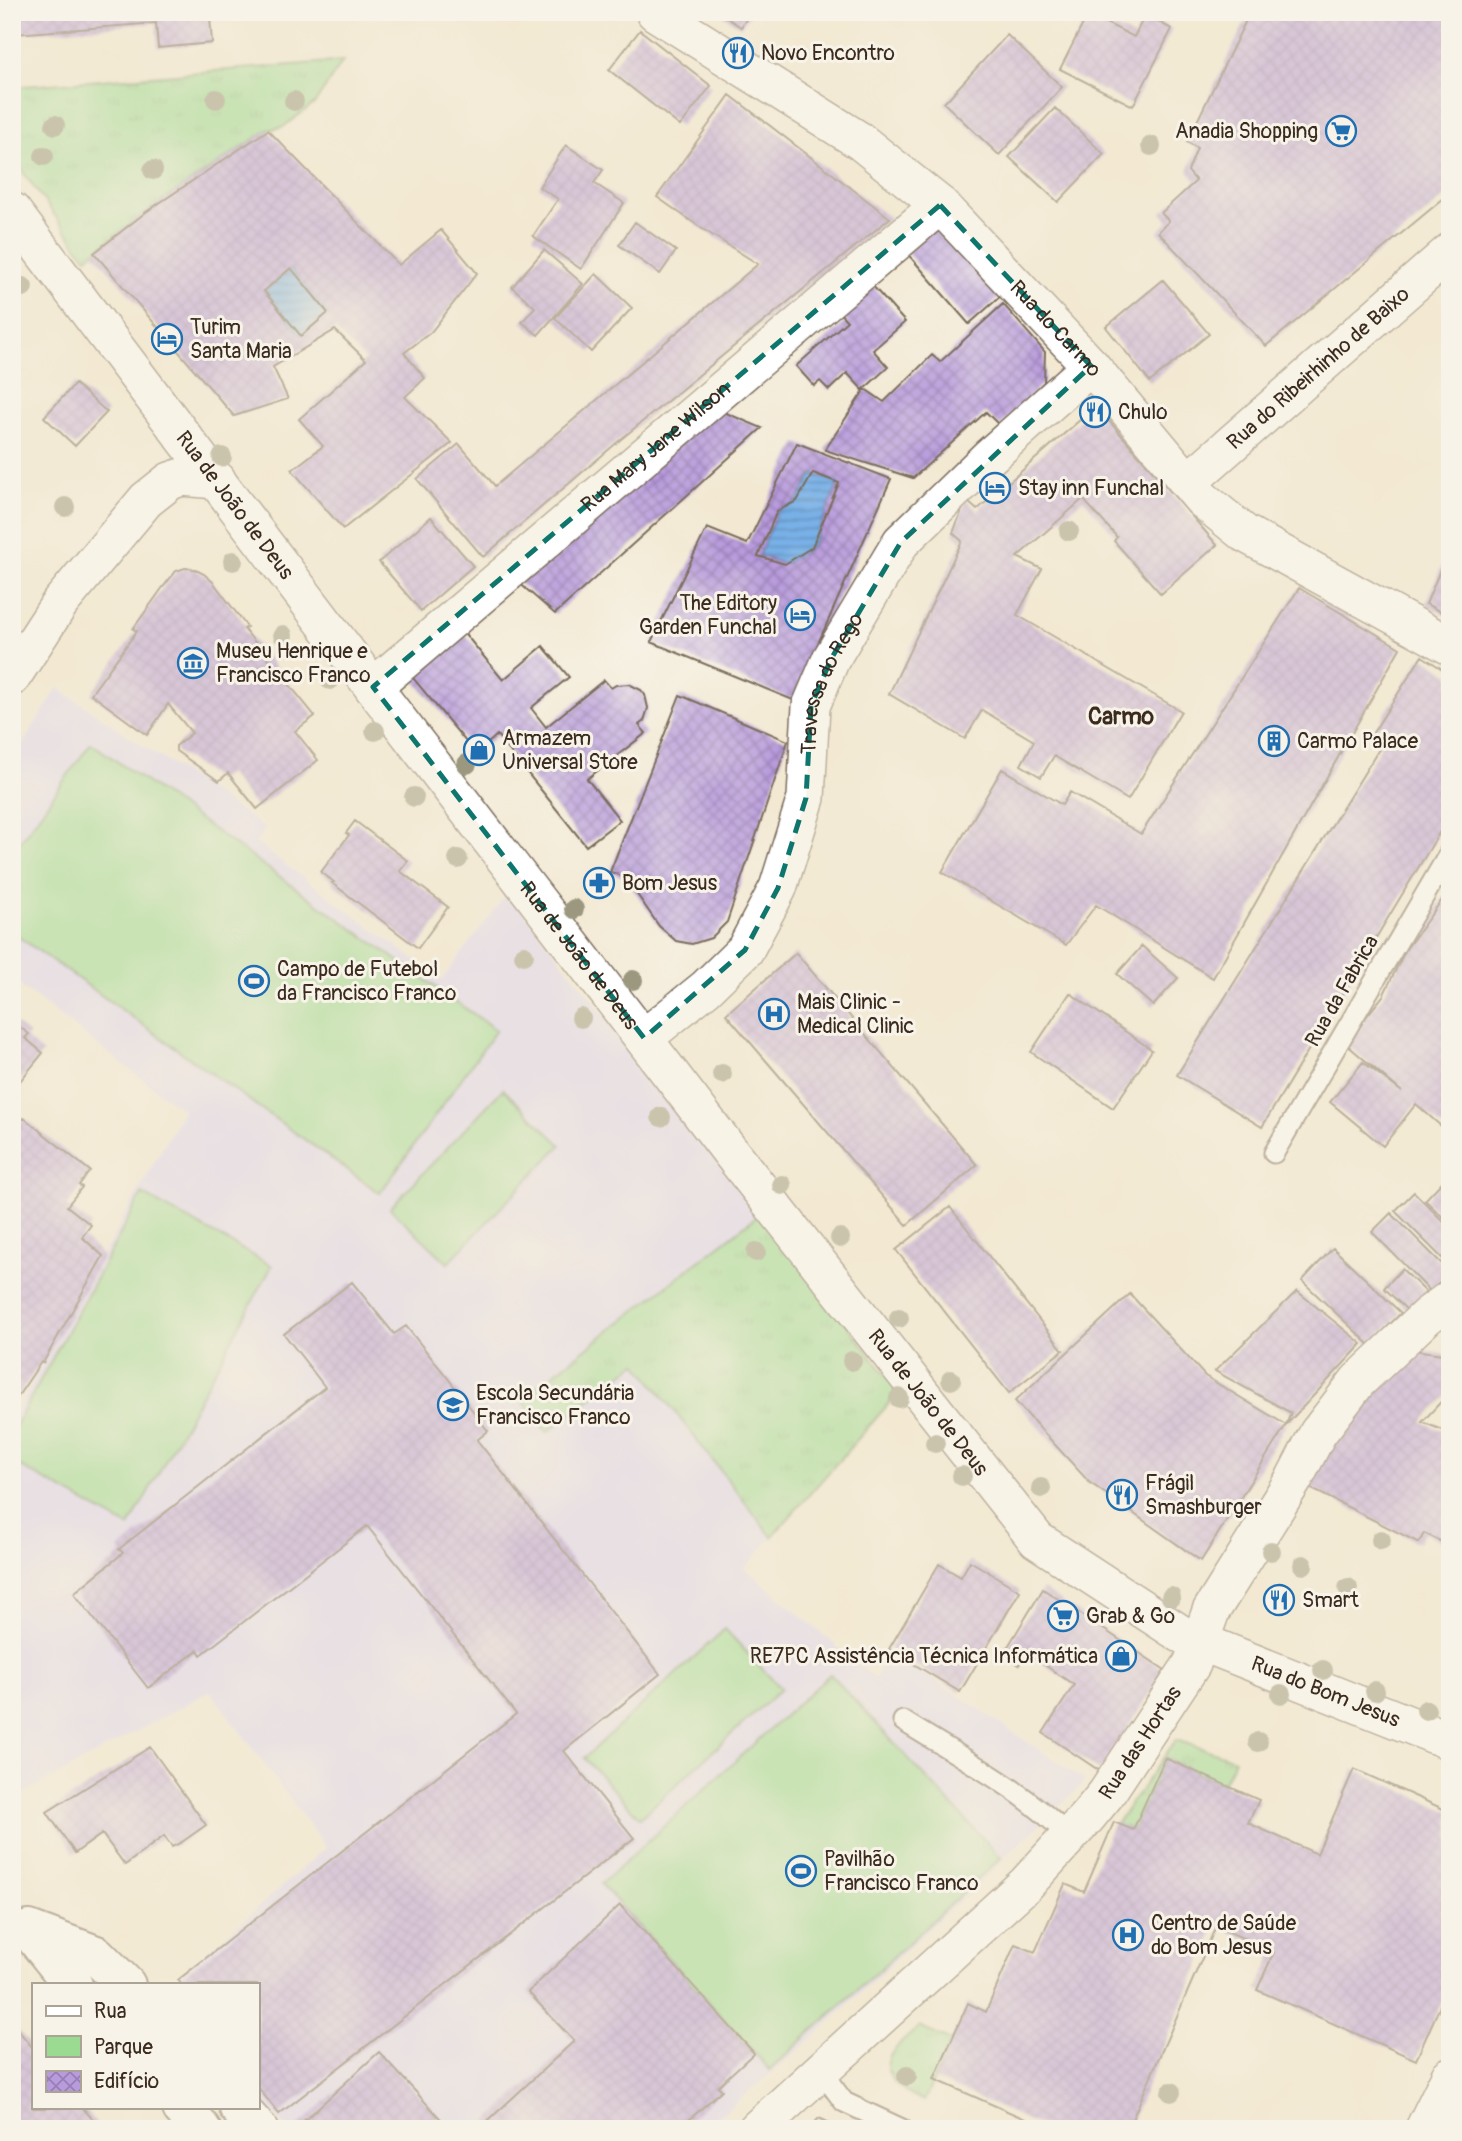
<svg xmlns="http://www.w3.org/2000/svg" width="1462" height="2141" viewBox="0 0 1462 2141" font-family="Pangolin,sans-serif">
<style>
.built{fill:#ddd5f6}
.grass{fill:url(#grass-tufts);stroke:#6a8258;stroke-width:2}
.park{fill:#9adb91;stroke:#6a8258;stroke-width:2}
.water{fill:url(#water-rules);stroke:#5a6e83;stroke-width:2}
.building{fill:url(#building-cross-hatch);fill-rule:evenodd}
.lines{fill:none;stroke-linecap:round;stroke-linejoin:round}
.lane-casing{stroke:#7b6d5d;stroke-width:23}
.street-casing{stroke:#7b6d5d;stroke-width:40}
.secondary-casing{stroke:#7b6d5d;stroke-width:42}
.lane{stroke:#fff;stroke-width:19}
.street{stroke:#fff;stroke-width:37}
.secondary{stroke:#fff;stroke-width:38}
.tree{fill:#9b987f}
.marked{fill:none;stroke:#0f766e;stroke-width:5;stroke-dasharray:14 9;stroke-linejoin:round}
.labels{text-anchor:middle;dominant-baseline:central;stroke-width:6;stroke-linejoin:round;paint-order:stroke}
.poi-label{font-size:21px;fill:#3b2a1e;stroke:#f7f3e8;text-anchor:start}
.street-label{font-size:21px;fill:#3b2a1e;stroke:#f7f3e8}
.neighbourhood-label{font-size:23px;font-weight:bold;fill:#3b2a1e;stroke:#f7f3e8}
</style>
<defs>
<pattern id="grass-tufts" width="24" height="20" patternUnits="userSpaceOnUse" patternTransform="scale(1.75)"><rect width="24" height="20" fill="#9adb91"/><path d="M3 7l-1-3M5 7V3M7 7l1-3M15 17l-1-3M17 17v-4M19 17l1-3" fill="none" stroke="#86bc7d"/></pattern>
<pattern id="water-rules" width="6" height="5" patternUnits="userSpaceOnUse" patternTransform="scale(1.75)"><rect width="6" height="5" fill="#78b1e8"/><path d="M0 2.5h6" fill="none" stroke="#6490bb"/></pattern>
<pattern id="building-cross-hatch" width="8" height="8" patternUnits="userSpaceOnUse" patternTransform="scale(1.75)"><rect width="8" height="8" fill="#b89bdd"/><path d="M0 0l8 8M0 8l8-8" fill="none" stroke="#977fb3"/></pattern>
</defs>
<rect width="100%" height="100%" fill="#f7f3e8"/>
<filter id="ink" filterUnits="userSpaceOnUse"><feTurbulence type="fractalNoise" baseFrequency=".0143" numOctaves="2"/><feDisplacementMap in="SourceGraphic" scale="14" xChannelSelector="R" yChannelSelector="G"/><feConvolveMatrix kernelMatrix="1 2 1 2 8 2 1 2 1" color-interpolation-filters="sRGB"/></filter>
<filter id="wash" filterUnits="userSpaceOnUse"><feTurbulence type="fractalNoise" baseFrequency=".00686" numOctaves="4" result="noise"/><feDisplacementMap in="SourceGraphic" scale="28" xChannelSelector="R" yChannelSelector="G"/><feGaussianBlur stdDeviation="1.57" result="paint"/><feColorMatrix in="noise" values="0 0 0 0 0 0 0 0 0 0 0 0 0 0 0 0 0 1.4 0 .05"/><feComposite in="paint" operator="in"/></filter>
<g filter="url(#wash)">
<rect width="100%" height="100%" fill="#f3e9d3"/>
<!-- built -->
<path class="built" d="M58 688 266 829 255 842 442 980 508 892 899 1392 745 1568 875 1679 888 1649 1086 1781 808 2042 704 2129H287L257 2095V1985H169L326 1848 210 1691 12 1800V1419L183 1110 12 980V760Z"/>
<!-- grass -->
<path class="grass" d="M343 61 315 103 283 127 268 130 146 212 86 258 12 157V85L25 86Z
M761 1213 899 1392 772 1537 637 1363 547 1432 521 1399Z
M1176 1740 1235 1759 1223 1784 1165 1758 1133 1830 1116 1824Z
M919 2027 951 2041 924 2101C904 2092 873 2075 895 2049 902 2041 911 2034 919 2027Z"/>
<!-- park -->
<path class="park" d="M91 743 496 1030 380 1193 12 932V853Z
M503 1089 561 1145 448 1263 390 1208Z
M142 1194 272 1266 129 1527 12 1462V1432Z
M725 1629 781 1689 640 1818 584 1758Z
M830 1674 1001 1858 770 2070 601 1884Z"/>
<!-- water -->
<path class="water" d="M291 268 328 313 301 336 264 291Z
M813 473 839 483 812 547 785 564 758 556 777 511 797 501Z"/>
<g id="blocks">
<!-- building -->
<path class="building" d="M13 12H258V14L210 18 212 43 158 48 156 23 15 34Z
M718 12H751L741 27Z
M1250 12H1450V193L1266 346 1158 232 1169 221 1161 213 1196 181 1188 171 1197 148 1187 142Z
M1088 14 1134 37 1145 15 1172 29 1133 106 1060 69Z
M640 30 711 86 680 126 609 70Z
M1007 35 1062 87 999 155 944 103Z
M730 95 890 218 620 440 483 557 417 479 459 444 495 486 758 264 701 228 657 197Z
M1055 108 1104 154 1058 202 1009 157Z
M268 130 399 265 441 230 477 273 431 332 404 353 425 378 405 397 452 443 343 529 292 470 323 446 299 419 366 360 335 330 273 367 288 399 234 416 94 253 146 212ZM291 268 328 313 301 336 264 291Z
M566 145 603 170 594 183 624 203 581 269 533 236 558 199 539 187Z
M635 222 676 251 660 274 619 245Z
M940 224 1002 295 969 324 907 253Z
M544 250 583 284 538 335 522 322 535 307 512 287Z
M596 274 632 308 591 352 555 318Z
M1163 280 1209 334 1150 382 1106 327Z
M870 283 905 322 873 350 888 367 863 390 847 373 829 390 820 381 814 386 796 366 847 321 838 311Z
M1003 304 1045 352 1044 382 1000 426 986 412 913 478 825 450 865 389 884 402 932 355 940 362Z
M75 384 107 412 75 446 44 417Z
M1096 406 1217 545 1161 594 1114 541 1117 537 1083 499 1017 557 1042 569 1017 615 1181 711 1128 800 1054 756 1041 777 1021 765 1034 741 982 710 965 739 889 694 962 541 953 533 966 500 977 510Z
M714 408 762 428 555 614 517 581Z
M797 443 891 479 793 700 651 642 707 528 747 544ZM813 473 839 483 812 547 785 564 758 556 777 511 797 501Z
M431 517 473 566 421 611 379 562Z
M1450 546V617L1426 604Z
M185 568 194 569 204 574 213 582 247 627 244 629 315 716 295 731 318 760 257 809 228 773 219 781 176 751V746L192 733 168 704 147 735 91 694 137 631 133 629 163 587 176 571Z
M1299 588 1400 648 1213 978 1096 905 1066 945 942 872 1002 769 1062 805 1070 792 1141 834Z
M461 629 503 680 543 646 569 677 531 708 546 727 604 680 611 688 616 685 629 684 641 690 645 695 648 708 644 721 639 725 646 733 587 779 620 820 586 846 497 735 476 754 408 672Z
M1422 656 1450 674V815L1262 1127 1177 1075 1381 746 1369 739Z
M680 695 788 741 727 922 711 938 692 944 676 941 659 926 625 877 610 872Z
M355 821 408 861 400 871 448 907 418 948 332 883 334 882 321 872 349 835 346 833Z
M1450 889V1134L1416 1104 1383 1146 1330 1102 1363 1062 1402 1092 1345 1043 1383 996 1406 949Z
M1142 946 1178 978 1153 1006 1117 974Z
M796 953 977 1165 907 1225 726 1014Z
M1070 993 1152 1050 1113 1108 1031 1052Z
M12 1021 29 1034 25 1038 43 1053 12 1091Z
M24 1118 90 1171 79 1185 82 1187 67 1206 91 1225 82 1237 103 1256 43 1363 41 1362 12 1405V1132Z
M1443 1181 1447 1185 1450 1182V1224L1425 1200Z
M1414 1192 1450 1228V1266L1395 1211Z
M950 1207 1063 1350 1009 1393 896 1250Z
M1391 1213 1450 1272V1277L1433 1294 1372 1232Z
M1333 1248 1401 1313 1370 1345 1302 1281Z
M1402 1269 1426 1292 1408 1311 1384 1288Z
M352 1282 394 1334 406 1326 447 1377 488 1431 477 1440 660 1674 564 1751 634 1838 279 2114 257 2086V1985H182L178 1980 516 1714 367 1526 201 1655 198 1650 148 1688 74 1593 123 1553 119 1549 325 1387 284 1334Z
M1297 1291 1362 1344 1286 1425 1291 1413 1215 1371Z
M1130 1294 1205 1376 1286 1425 1201 1561 1089 1482 1015 1401Z
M1414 1350 1450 1355V1392L1422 1422 1442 1430 1450 1407V1546L1424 1533 1419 1543 1308 1487 1343 1424Z
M970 1561 1020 1591 960 1692 889 1649 939 1564 961 1577Z
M1043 1589 1165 1670 1100 1771 1043 1733 1074 1685 1027 1653 1019 1665 1004 1653Z
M150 1747 206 1825 182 1842 172 1847 164 1836 125 1865 102 1834 75 1853 47 1812Z
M1165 1758 1259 1800 1248 1823 1317 1854 1354 1769 1450 1812V1983L1416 2060 1257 1990 1274 1952 1216 1926 1128 2129H1048L934 2079 968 2003 986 2012 1015 1944 1035 1952 1065 1884 1084 1892 1114 1822 1133 1830Z
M620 1905 754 2053 718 2086 722 2090 679 2129H479L574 2041 528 1992Z
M12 2023 33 2048V2108H83L101 2129H12Z
M379 2052 450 2129H298L297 2127Z
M819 2118 843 2129H809Z"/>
</g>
</g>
<g filter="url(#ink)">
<use href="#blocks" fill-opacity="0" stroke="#7b6d5d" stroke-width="2"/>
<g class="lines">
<!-- lane casing -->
<g class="lane-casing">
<path id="lane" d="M1274 1153 1450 852
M903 1721C958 1756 1025 1790 1070 1838
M820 2070 844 2102 902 2129"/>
</g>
<!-- street casing -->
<g class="street-casing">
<g id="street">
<path id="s1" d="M655 12 860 141 940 205 1091 366 1202 499 1244 533 1450 646"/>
<path id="s2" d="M12 211 373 687 732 1154 1037 1540 1181 1634 1450 1741"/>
<path id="s3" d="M1188 482 1450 252"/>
<path d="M12 677 60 603 146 500 170 481 182 477 217 480"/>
<path id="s4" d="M373 687 940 205"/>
<path id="s5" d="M644 1038 706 988 745 950 778 888 806 798 811 706 831 659 901 542 989 457 1091 366"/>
<path id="s6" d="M757 2129 1026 1884 1088 1816 1106 1794 1192 1664 1211 1611 1294 1479 1318 1433 1358 1381 1427 1316 1450 1299"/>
<path d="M1424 2129 1450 2076"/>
</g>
</g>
<!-- secondary casing -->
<g class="secondary-casing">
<path id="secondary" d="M29 1930 96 1955 126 1985
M29 1930 73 1985
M182 2108 201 2129
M239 2108 258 2129"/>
</g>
<!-- lane -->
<use href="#lane" class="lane"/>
<!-- street -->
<use href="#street" class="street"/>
<!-- secondary -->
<use href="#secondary" class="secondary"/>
</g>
<!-- trees -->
<g class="tree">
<circle cx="216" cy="99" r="10"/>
<circle cx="294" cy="101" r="10"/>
<circle cx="55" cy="125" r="10"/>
<circle cx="1151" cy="146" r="10"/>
<circle cx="44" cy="156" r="10"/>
<circle cx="153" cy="170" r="10"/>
<circle cx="23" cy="287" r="10"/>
<circle cx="222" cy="457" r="10"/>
<circle cx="65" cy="507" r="10"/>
<circle cx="1069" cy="531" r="10"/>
<circle cx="233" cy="561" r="10"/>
<circle cx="283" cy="635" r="10"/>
<circle cx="330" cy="680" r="10"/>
<circle cx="375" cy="731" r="10"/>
<circle cx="467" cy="764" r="10"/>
<circle cx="414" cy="797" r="10"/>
<circle cx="458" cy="859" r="10"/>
<circle cx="574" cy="909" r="10"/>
<circle cx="524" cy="955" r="10"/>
<circle cx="633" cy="980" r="10"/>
<circle cx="581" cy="1018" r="10"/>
<circle cx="722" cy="1074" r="10"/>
<circle cx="661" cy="1117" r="10"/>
<circle cx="782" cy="1185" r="10"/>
<circle cx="840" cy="1238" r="10"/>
<circle cx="756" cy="1252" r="10"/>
<circle cx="899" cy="1318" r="10"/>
<circle cx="852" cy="1361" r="10"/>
<circle cx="951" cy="1380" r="10"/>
<circle cx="899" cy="1398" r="10"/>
<circle cx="935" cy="1443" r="10"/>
<circle cx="962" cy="1476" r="10"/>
<circle cx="1041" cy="1488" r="10"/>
<circle cx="1381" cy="1540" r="10"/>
<circle cx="1271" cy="1551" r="10"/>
<circle cx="1303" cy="1565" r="10"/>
<circle cx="1348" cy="1588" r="10"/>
<circle cx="1171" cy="1597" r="10"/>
<circle cx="1323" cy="1670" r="10"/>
<circle cx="1375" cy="1691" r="10"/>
<circle cx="1281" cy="1694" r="10"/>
<circle cx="1426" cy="1710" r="10"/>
<circle cx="1258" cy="1742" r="10"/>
<circle cx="907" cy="2076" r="10"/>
<circle cx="1171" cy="2092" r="10"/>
</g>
</g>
<!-- marked area -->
<path d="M0 0H1462V2141H0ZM940 205 1091 366 901 542 831 659 811 706 806 798 778 888 745 950 644 1038 373 687Z" fill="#f3e9d3" fill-opacity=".55" fill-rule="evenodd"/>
<path class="marked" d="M940 205 1091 366 901 542 831 659 811 706 806 798 778 888 745 950 644 1038 373 687Z"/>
<!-- icons -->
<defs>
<g id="restaurant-ring" transform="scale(1.575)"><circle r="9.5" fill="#f7f3e8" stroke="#1f6fb2" stroke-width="1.5"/><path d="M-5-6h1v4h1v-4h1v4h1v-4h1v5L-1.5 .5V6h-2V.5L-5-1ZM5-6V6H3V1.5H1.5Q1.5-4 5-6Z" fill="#1f6fb2"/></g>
<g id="supermarket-ring" transform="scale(1.575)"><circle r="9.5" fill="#f7f3e8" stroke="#1f6fb2" stroke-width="1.5"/><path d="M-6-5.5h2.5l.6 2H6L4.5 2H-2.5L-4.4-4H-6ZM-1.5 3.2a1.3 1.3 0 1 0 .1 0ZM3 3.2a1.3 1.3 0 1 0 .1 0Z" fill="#1f6fb2"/></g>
<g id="hotel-ring" transform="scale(1.575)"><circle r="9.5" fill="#f7f3e8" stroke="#1f6fb2" stroke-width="1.5"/><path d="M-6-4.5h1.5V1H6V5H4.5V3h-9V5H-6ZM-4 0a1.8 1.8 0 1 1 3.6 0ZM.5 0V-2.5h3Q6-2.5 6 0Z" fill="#1f6fb2"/></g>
<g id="museum-ring" transform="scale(1.575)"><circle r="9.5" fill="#f7f3e8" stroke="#1f6fb2" stroke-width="1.5"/><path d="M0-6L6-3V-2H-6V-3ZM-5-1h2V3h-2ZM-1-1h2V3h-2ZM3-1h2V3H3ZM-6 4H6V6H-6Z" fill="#1f6fb2"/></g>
<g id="building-ring" transform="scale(1.575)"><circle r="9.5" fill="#f7f3e8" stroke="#1f6fb2" stroke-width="1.5"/><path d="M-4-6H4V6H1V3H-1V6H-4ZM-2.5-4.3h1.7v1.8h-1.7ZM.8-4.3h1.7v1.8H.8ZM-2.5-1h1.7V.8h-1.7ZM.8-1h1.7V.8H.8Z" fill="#1f6fb2"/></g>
<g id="shop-ring" transform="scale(1.575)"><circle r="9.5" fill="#f7f3e8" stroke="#1f6fb2" stroke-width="1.5"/><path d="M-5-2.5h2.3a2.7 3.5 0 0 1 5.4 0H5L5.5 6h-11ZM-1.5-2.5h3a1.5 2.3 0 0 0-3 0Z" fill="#1f6fb2"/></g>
<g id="pharmacy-ring" transform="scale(1.575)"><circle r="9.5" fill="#f7f3e8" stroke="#1f6fb2" stroke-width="1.5"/><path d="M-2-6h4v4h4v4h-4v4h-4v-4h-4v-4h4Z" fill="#1f6fb2"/></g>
<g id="stadium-ring" transform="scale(1.575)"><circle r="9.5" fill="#f7f3e8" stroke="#1f6fb2" stroke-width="1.5"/><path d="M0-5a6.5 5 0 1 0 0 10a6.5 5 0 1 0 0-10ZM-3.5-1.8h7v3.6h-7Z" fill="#1f6fb2"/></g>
<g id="hospital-ring" transform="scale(1.575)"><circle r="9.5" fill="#f7f3e8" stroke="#1f6fb2" stroke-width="1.5"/><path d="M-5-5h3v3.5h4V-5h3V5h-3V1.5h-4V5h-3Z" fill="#1f6fb2"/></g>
<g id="school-ring" transform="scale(1.575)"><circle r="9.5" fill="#f7f3e8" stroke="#1f6fb2" stroke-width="1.5"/><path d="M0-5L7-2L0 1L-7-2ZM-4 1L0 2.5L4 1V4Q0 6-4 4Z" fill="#1f6fb2"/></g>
</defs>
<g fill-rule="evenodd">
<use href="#restaurant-ring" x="738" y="53"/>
<use href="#supermarket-ring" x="1341" y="131"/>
<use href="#hotel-ring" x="167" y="339"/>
<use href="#restaurant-ring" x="1095" y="412"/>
<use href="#hotel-ring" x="995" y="488"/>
<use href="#hotel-ring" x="800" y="615"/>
<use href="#museum-ring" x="193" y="663"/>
<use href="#building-ring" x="1274" y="741"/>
<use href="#shop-ring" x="479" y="750"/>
<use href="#pharmacy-ring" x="599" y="883"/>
<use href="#stadium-ring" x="254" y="981"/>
<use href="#hospital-ring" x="774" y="1014"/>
<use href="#school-ring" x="453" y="1405"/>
<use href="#restaurant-ring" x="1122" y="1495"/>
<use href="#restaurant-ring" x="1279" y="1600"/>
<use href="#supermarket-ring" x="1063" y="1616"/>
<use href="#shop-ring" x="1121" y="1656"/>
<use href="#stadium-ring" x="801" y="1871"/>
<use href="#hospital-ring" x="1128" y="1935"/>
</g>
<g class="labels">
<!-- poi labels -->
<g class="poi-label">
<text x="761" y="53">Novo Encontro</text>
<text x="1318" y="131" text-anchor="end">Anadia Shopping</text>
<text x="190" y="327">Turim<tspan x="190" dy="24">Santa Maria</tspan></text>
<text x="1118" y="412">Chulo</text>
<text x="1018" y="488">Stay inn Funchal</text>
<text x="777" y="603" text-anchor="end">The Editory<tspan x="777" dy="24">Garden Funchal</tspan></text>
<text x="216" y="651">Museu Henrique e<tspan x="216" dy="24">Francisco Franco</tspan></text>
<text x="502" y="738">Armazem<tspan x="502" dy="24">Universal Store</tspan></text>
<text x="1297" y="741">Carmo Palace</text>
<text x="622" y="883">Bom Jesus</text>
<text x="277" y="969">Campo de Futebol<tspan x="277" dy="24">da Francisco Franco</tspan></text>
<text x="797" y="1002">Mais Clinic -<tspan x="797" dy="24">Medical Clinic</tspan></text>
<text x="476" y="1393">Escola Secundária<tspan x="476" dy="24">Francisco Franco</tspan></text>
<text x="1145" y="1483">Frágil<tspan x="1145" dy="24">Smashburger</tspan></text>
<text x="1302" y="1600">Smart</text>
<text x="1086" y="1616">Grab &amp; Go</text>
<text x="1098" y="1656" text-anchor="end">RE7PC Assistência Técnica Informática</text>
<text x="824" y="1859">Pavilhão<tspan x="824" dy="24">Francisco Franco</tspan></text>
<text x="1151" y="1923">Centro de Saúde<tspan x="1151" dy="24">do Bom Jesus</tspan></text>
</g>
<!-- street labels -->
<g class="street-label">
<text stroke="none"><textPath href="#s1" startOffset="514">Rua do Carmo</textPath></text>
<text stroke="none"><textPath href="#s3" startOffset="173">Rua do Ribeirhinho de Baixo</textPath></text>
<text stroke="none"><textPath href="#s4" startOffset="371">Rua Mary Jane Wilson</textPath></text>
<text stroke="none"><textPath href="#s2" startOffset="369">Rua de João de Deus</textPath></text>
<text stroke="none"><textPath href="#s5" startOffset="418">Travessa do Rego</textPath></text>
<text stroke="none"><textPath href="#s2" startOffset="936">Rua de João de Deus</textPath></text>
<text transform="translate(1342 991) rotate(-60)">Rua da Fabrica</text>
<text stroke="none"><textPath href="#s2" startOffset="1503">Rua de João de Deus</textPath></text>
<text stroke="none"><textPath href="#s2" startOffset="2006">Rua do Bom Jesus</textPath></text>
<text stroke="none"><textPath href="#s6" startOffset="546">Rua das Hortas</textPath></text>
</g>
<!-- neighbourhood labels -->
<g class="neighbourhood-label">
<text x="1121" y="716">Carmo</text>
</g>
</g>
<!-- margin -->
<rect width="1462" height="2141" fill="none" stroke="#f7f3e8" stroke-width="42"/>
<!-- legend -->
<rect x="32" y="1983" width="228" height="126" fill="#f7f3e8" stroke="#aca397" stroke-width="2"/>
<rect x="46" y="2006" width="35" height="10" fill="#ffffff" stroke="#aca397" stroke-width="2"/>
<text x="94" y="2018" font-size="21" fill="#3b2a1e">Rua</text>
<rect x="46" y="2036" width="35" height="21" fill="#9adb91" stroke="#aca397" stroke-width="2"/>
<text x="94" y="2054" font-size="21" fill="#3b2a1e">Parque</text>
<rect x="46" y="2071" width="35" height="21" fill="url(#building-cross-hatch)" stroke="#aca397" stroke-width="2"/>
<text x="94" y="2088" font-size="21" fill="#3b2a1e">Edifício</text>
</svg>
